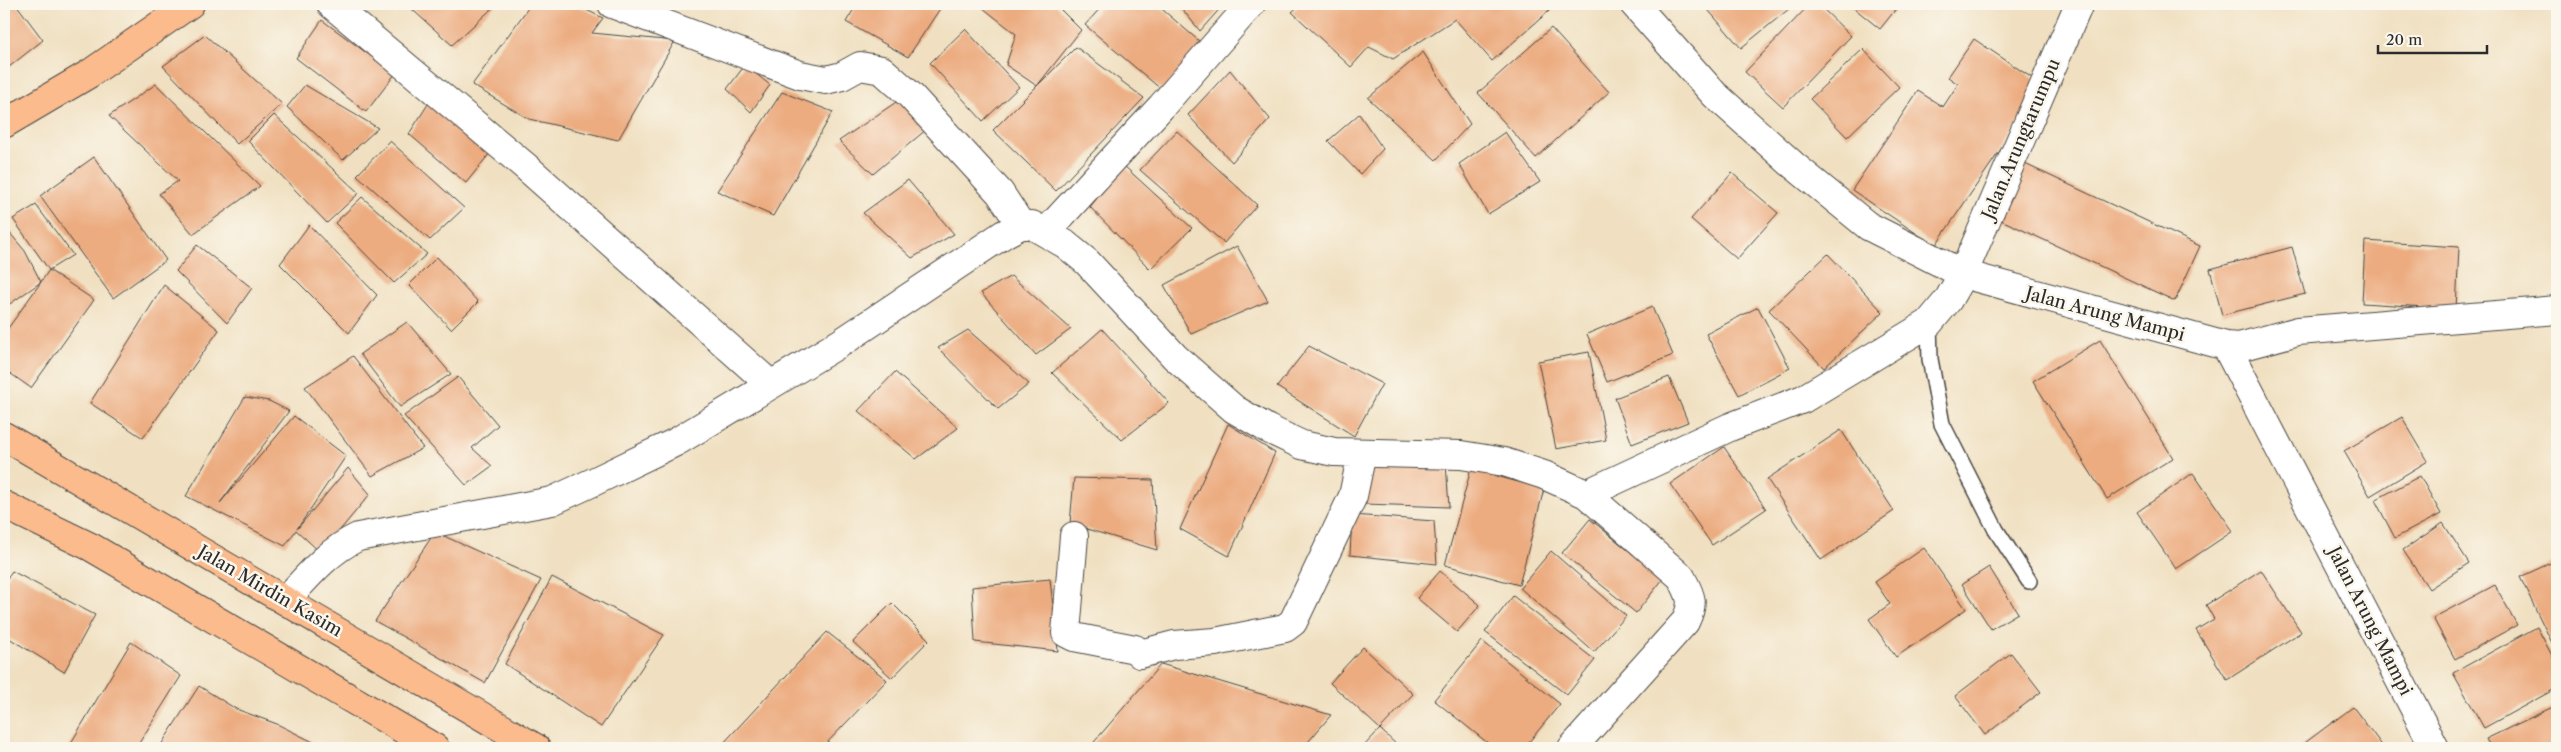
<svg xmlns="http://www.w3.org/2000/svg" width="2561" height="752" viewBox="0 0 2561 752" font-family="'Libre Caslon Text',serif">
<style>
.building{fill:#ecac80}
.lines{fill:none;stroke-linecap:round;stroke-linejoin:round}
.lane-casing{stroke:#494642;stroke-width:18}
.street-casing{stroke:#494642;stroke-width:30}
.highway-casing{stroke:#494642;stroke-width:30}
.lane{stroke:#fff;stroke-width:15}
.street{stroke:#fff;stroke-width:28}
.highway{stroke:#fbbb8d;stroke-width:28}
.labels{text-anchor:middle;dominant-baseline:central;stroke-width:5;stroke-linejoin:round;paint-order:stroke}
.street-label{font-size:18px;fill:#2b2b2b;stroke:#fbf7ec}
</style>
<rect width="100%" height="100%" fill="#fbf7ec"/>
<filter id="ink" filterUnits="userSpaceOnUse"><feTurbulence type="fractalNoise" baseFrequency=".02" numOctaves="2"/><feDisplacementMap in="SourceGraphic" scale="10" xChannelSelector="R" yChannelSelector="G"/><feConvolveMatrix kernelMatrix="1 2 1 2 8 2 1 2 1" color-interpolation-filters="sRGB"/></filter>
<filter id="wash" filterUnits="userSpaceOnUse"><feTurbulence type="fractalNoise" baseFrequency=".0096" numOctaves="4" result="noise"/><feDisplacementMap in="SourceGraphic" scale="20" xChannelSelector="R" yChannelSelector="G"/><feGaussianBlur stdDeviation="1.12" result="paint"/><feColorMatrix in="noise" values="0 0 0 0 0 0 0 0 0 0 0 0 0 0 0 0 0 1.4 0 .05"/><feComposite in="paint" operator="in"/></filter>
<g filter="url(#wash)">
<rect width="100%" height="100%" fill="#f0e0c1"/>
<g id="blocks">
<!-- building -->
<path class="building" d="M4 4H16L43 40 4 71Z
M406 4H497L452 45Z
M531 4H574L603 18 592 33 675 41 618 140 529 119 472 85Z
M857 4H943L908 57 846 22Z
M978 4H1055L1081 30 1037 86 1076 47 1144 98 1056 191 993 130 1037 86 1006 65 1016 34Z
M1104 4H1156L1206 47 1162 90 1085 25Z
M1178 4H1224L1200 31Z
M1301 4H1557L1492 61 1455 19 1393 59 1369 47 1351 67 1292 12Z
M1703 4H1795L1741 48Z
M1810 4H1818L1851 36 1783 107 1745 72Z
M1849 4H1900L1880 29Z
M322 20 395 74 366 112 296 58Z
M1551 28 1609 92 1536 158 1478 93Z
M965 29 1019 87 983 121 930 63Z
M205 35 282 104 237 144 163 66Z
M1974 39 2044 86 1935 246 1852 190 1918 91 1943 107 1958 84 1948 77Z
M1863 49 1899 87 1847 137 1810 99Z
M1423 52 1470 124 1436 160 1368 98Z
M745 65 770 85 751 112 727 89Z
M1230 70 1270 119 1232 162 1188 115Z
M156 84 260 186 193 234 159 194 178 181 109 116Z
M305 85 378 128 343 160 287 107Z
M782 92 833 112 773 216 717 191Z
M902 98 927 129 873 174 839 141Z
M430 101 490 153 466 183 409 134Z
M1359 114 1383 149 1360 174 1328 141Z
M274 115 359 193 327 223 248 141Z
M1177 131 1257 205 1224 243 1140 170Z
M1505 132 1540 182 1488 214 1459 164Z
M390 141 464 208 430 240 357 175Z
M94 157 166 260 113 298 40 196Z
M2025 164 2200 246 2175 301 1999 219Z
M1123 165 1192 228 1150 269 1090 207Z
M1732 173 1778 213 1737 259 1691 219Z
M908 180 954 234 912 258 863 213Z
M362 197 427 254 394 283 335 223Z
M36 205 73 255 49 270 13 219Z
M309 225 377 295 349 333 280 264Z
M4 226 25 251 41 282 49 270 94 300 31 388 4 369V334L41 282 4 308Z
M2365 241 2459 247 2456 309 2362 303Z
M197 245 252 288 227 323 176 271Z
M1237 246 1268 301 1191 334 1164 285Z
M2292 247 2305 294 2222 315 2210 269Z
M1828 254 1883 312 1824 368 1769 310Z
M437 257 478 302 451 329 409 285Z
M1011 276 1071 329 1036 355 981 293Z
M164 285 219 330 143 438 90 403Z
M1652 307 1673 355 1607 382 1587 334Z
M1758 307 1790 368 1739 395 1706 334Z
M407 322 451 374 400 407 360 354Z
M1102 329 1169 403 1122 440 1052 373Z
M968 330 1029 384 998 409 938 348Z
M2100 340 2173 458 2107 499 2033 381Z
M1309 346 1382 384 1354 436 1277 387Z
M1589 352 1606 440 1556 449 1538 361Z
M353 356 423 448 372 476 305 387Z
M895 372 958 428 916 459 858 411Z
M458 377 498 425 472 448 492 466 466 485 404 416Z
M1669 377 1688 422 1632 444 1615 398Z
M245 397 269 401 289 411 220 503 294 416 346 456 297 529 348 468 370 494 321 553 296 530 285 546 186 496Z
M2402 417 2428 461 2370 496 2344 451Z
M1228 424 1275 453 1229 556 1180 529Z
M1841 430 1894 511 1821 560 1767 479Z
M1724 447 1766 509 1712 545 1670 484Z
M1371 462 1446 463 1449 507 1365 504Z
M1471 469 1544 489 1519 585 1445 565Z
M2193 473 2233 531 2176 569 2137 512Z
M2420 476 2441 514 2395 538 2375 500Z
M1074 478 1153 480 1157 550 1070 524Z
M1352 515 1434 521 1437 564 1350 555Z
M1590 519 1663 579 1636 613 1562 553Z
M2443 523 2469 563 2429 589 2403 550Z
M435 532 541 580 485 683 375 621Z
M1924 548 1966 609 1896 657 1869 619 1890 604 1875 582Z
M1551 551 1626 616 1594 652 1520 588Z
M2555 561 2557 566V645L2554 647 2520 577Z
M1989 567 2018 613 1991 629 1962 584Z
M2261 570 2301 632 2227 680 2196 630 2214 619 2206 605Z
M12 571 95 615 64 672 4 635V583Z
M1440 571 1480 605 1457 632 1417 598Z
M552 577 664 635 601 727 505 664Z
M1050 579 1058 651 975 642 972 587Z
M2495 585 2517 625 2455 659 2433 618Z
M1513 596 1595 660 1567 695 1485 632Z
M892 603 929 640 892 678 853 642Z
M2537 627 2557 665V688L2484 728 2453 673Z
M827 632 887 680 822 748H719Z
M1482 641 1560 704 1524 748H1494L1434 700Z
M131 642 181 676 136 748H68Z
M1363 647 1413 694 1380 729 1330 683Z
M2011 653 2041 692 1985 735 1955 696Z
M1161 664 1331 715 1303 748H1089Z
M199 686 236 709 277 724 325 748H159Z
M2557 705V748H2491L2486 739Z
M2353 707 2384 748H2298Z
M1380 729 1400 748H1362Z"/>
</g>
</g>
<g filter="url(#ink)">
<use href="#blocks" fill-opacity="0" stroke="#494642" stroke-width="1"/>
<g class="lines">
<!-- lane casing -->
<g class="lane-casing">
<path id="lane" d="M1929 323 1930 359 1942 424 1996 530 2029 581"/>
</g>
<!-- street casing -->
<g class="street-casing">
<path id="street" d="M331 4 525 166 770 384
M612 4 800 75 826 80 842 76 860 66 882 70 910 95 1000 193 1021 225
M1634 4 1714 94 1792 164 1868 226 1963 274 2226 346 2435 748
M1046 232 1161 107 1251 4
M2226 346 2239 347 2298 331 2557 310
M1586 494 1730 427 1803 399 1929 323 1948 300 1963 274 2079 4
M1074 536 1066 633 1074 637 1135 649 1140 654 1174 645 1215 642 1285 628 1293 622 1353 496 1362 453
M286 600C308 576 328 551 358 537L552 501 591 483 676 442 842 342 1004 234 1021 225H1032L1065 244 1087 262 1175 357 1234 409 1268 429 1302 445 1334 452 1461 455 1504 462 1544 475 1586 494 1681 577C1691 596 1695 602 1685 622L1572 748"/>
</g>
<!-- highway casing -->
<g class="highway-casing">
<path id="highway" d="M4 124 89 74 190 4
M4 436 536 748
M4 505 91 547 435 748"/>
</g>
<!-- lane -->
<use href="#lane" class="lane"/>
<!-- street -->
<use href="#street" class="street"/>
<!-- highway -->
<use href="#highway" class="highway"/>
</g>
</g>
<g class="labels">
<!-- street labels -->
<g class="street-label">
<text transform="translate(2021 139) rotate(-67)">Jalan.Arungtarumpu</text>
<text transform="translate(2105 314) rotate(15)">Jalan Arung Mampi</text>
<text transform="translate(270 591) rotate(30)">Jalan Mirdin Kasim</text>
<text transform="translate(2370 621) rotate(63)">Jalan Arung Mampi</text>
</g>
</g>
<!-- margin -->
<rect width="2561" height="752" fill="none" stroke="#fbf7ec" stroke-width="20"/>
<!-- scale -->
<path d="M2378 45v8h109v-8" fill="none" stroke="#2b2b2b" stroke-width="2.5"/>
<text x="2386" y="45" font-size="15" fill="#2b2b2b" stroke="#fbf7ec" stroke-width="4" paint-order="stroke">20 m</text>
</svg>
